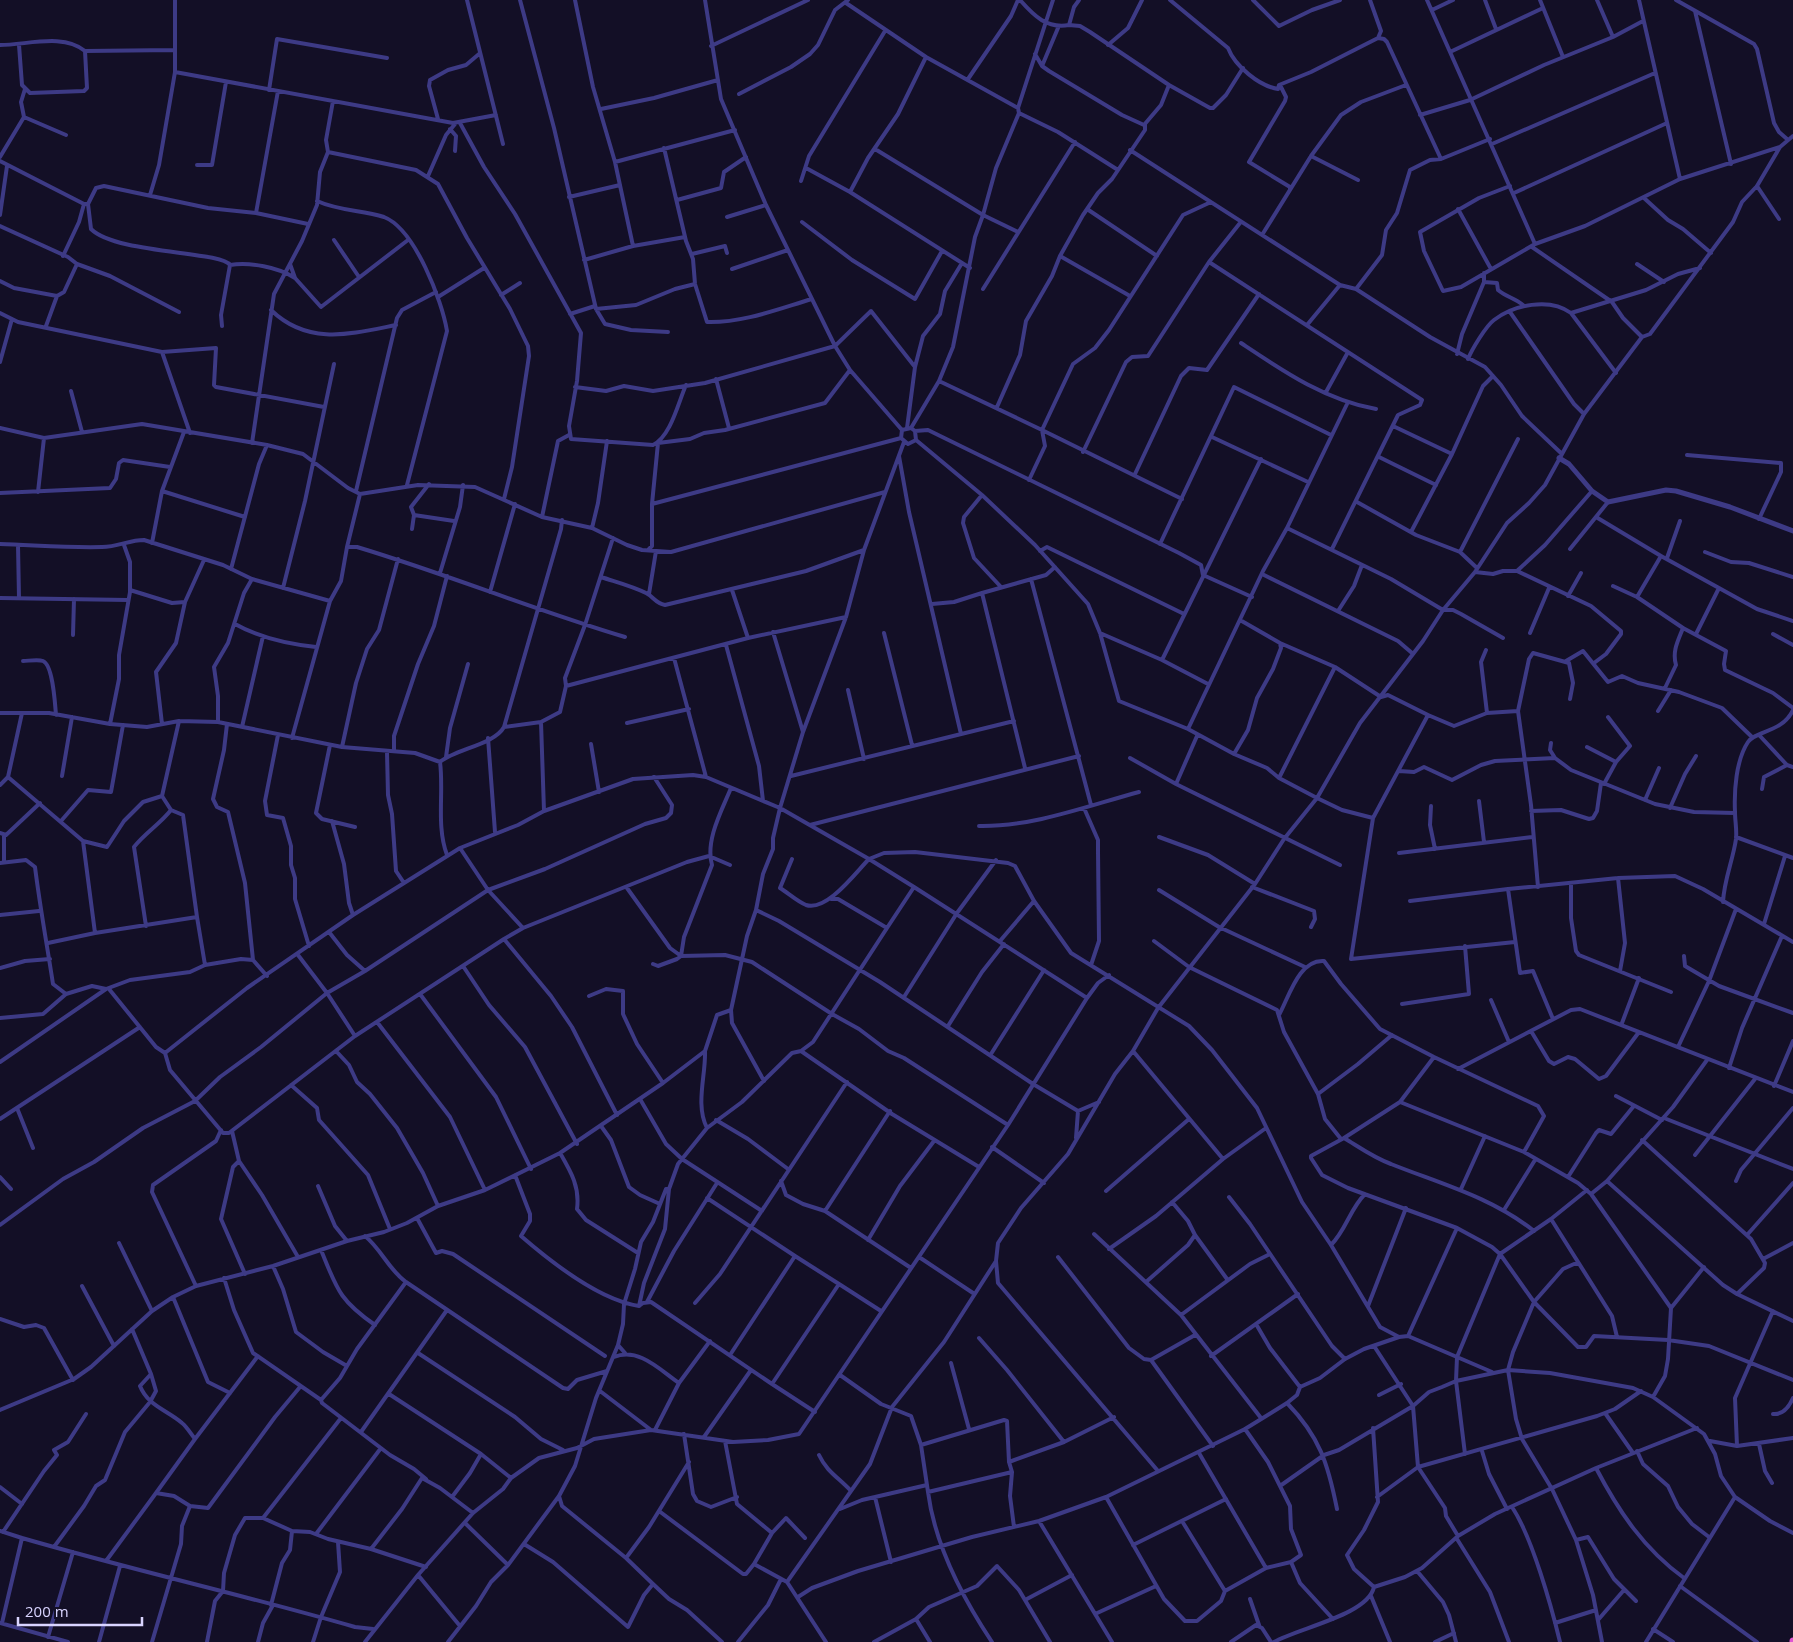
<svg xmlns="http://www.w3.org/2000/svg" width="1793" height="1642" viewBox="0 0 1793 1642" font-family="'Open Sans',sans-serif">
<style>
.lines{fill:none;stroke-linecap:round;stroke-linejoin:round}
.minor{stroke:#3d3a85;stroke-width:4}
.tertiary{stroke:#3d3a85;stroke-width:5}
.trunk{stroke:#e055d1;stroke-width:7}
</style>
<rect width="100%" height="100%" fill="#130f26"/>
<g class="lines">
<!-- minor -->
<path class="minor" d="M467 0 503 144
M520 0 554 128 596 309 605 324 631 330 668 332
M575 0 593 87 615 162
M705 0 721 99 766 205 835 346 850 370 902 430
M1020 0C1034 16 1047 29 1069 25L1074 7 1079 0
M1170 0 1228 48C1235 66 1259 86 1278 89L1279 85 1311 72 1378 38 1381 31 1370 0
M1253 0 1279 26 1312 10 1340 0
M1427 0 1535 244
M1485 0 1496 29
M1540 0 1563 57
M1597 0 1613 37
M1639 0 1680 179
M1676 0 1754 44 1757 49 1774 123 1779 132 1787 139
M846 3 926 57 1018 108
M1432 10 1453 0
M1695 11 1731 164
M1069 25 1080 26 1090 32 1169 85 1210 108H1213L1226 95 1243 68
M1378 38 1384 39 1387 42 1441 159
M0 45C27 45 63 33 85 51
M19 45 22 85 30 93 84 91 87 88 85 51 175 50
M1108 45 1128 28 1142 0
M711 46 808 0
M1450 52 1543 8
M1035 54 1042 66 1049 71 1122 115 1144 125
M926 57 898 114 868 158 850 192 970 268
M1042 66 1058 28
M175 72 453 123 496 115
M968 79 1011 16 1018 0
M1280 85 1286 97 1285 101 1249 162 1290 187V189
M269 90 277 39 387 58
M739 94 791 67 810 54 818 45 835 10 848 0
M601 109 654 98 718 80
M1019 113 1058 132 1118 170
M1420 115 1470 100 1544 65 1613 37 1643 21
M24 117 66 135
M438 119 429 86 430 80 448 70 466 65 479 54
M460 123 484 167 515 214 581 333 577 381 569 426 571 439 653 445C671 436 678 403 686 385
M1144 125 1161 105 1169 85
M450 129 456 136 455 151
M1492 144 1655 73
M664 148 686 241 693 259 695 284 707 322C743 323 778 309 812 299
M875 149 983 215 1018 232
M1130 150 1340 285 1356 289 1430 337 1485 367 1501 385 1522 416 1562 454
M328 152 416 170 438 184 467 238 510 309 528 346 529 356 512 467 504 499
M1311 156 1358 180
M0 157 24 117 21 102 25 89
M0 161 84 204H88L91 229C116 254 221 251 230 265 250 262 278 267 295 278
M197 165H212L226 82
M806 168 850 192
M428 176 446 135 455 124
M801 181 809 156 885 31
M1510 186 1479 198 1420 232 1424 251 1443 291 1461 287 1535 244 1585 226 1680 179 1780 147
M1757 186 1779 219
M1514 193 1667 123
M150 195 159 165 175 72V0
M569 197 620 185
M1644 198 1668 220 1683 229 1711 253
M677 200 721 188 724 172 746 157
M317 201C339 211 362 210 384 217 415 229 442 301 447 331L407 485
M88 204 96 188 104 186 208 208 256 213 308 224
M1087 209 1157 256
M1458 209 1491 269
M256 213 278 91
M0 215 7 166
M727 217 766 205
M802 222 852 260 915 299 942 251
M0 226 68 257 77 264 110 276 179 312
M1262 235 1311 156 1341 115 1361 102 1406 85
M334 240 359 277
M633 246 615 162 735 130
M1532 247 1612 302 1623 318 1642 337
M692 254 725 246 727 253
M63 256 79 222 84 204
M1060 256 1130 296
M584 260 633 246 685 237
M1209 262 1422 400 1420 405 1398 415 1332 549
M290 264 295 278 321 307 408 240
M1637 264 1664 282
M732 269 788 250
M0 281 14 288 57 296 64 292 77 264
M1484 282 1497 283 1498 290C1506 297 1515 298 1523 305
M983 289 1075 142
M1356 289 1382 255 1386 230 1397 213 1410 170 1430 160 1441 159 1490 139
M501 295 520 283
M438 297 484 268
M596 309 636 305 675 289 695 284
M271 310C308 346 351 334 396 325
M1510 312 1574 404 1584 414
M0 313 18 322 162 352 190 433
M1571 313 1646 290 1678 274 1700 268
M570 314 595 306
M1307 325 1340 285
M46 326 57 296
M222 326 221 315 230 265
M1241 343C1283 371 1325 400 1376 409
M162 352 216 348 214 385 216 387 324 407
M1457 354 1462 334 1484 282V273
M1468 359C1472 349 1486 326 1494 320 1514 305 1549 297 1571 313L1616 373
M0 362 12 319
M716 379 729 428
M939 381 1042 430
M575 387 606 391 624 386 653 391 705 383 835 346 871 311 915 367 923 336 940 314 945 291 962 263
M71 391 82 432
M1326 392 1348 352
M1348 402 1287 528 1391 579 1443 610H1453L1461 614 1503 638
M997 407 1020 355 1026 321 1052 276 1060 256 1083 215 1098 193 1112 179 1145 130V124L1144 125
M1393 426 1452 454
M0 428 44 438 142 424 267 445 303 454 348 488 360 494 418 485 475 487 542 517 592 528 627 545 642 550 671 552 885 492
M907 428 915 367
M911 428 939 381 953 347 975 237 983 215 996 168 1019 113 1018 108 1053 0
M915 431 928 430 1179 553 1201 565 1203 575 1252 597
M1044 431 1182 499
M184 432 162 491 245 517
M1212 437 1308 482
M916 440 908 444 901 438 902 430 911 428 915 431 916 440 982 495 1035 545 1088 604 1100 633 1119 701 1188 729 1234 754 1267 768 1279 778 1317 798 1342 810 1373 818
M252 443 274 294 302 241 317 205 320 172 328 152 326 140 333 101
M1083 452 1126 362 1132 357 1148 356 1209 262 1240 223
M1687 455 1781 463V472L1759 519
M899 456 909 512 961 734
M1379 457 1436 485
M1135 474 1181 376 1189 368 1207 370 1259 294
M1029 480 1045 446 1042 430 1073 364 1095 348 1109 330 1183 215 1211 202
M356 491 397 318 402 310 436 292
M38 492 44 438
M0 493 110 488 116 479 119 463 123 460 170 467
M982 495 964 517 963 523 974 558 1001 587
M1357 502 1416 535 1460 552 1477 568
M652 504 901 438
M414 515 454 521
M542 517 558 441 569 435
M1596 517 1661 556
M592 528 598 503 607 441
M412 529 414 515 411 507 429 484
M1411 532 1452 454 1483 386 1493 376
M613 538 585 625 565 678 566 686 748 638 846 617
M152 543 162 491
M0 544C34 545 68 548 102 547 118 547 129 540 144 540L223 565 252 579 330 601
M1160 544 1234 387 1331 435
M18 545 19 598
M347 547 360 494
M649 549 652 546V504L658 443 690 439 704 433 725 430 825 403 850 370
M1570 549 1608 502
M1040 551 1047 547 1184 614
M1460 552 1518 439
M1705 552 1731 562 1749 563 1793 577
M1667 558 1680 521
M231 569 259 464 267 445
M1517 571 1545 545 1592 491
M1475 572 1493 574 1503 571H1517L1591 606 1621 631V634L1606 654 1594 663
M440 573 460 507 463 485
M1262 574 1398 641 1412 653
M601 577C616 582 632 586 646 593 654 597 655 603 665 605L806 571 864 550 904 442
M1031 579 1091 805
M1613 586 1637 597 1683 628C1678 641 1672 651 1676 665L1665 688
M283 588 305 501 334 364
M130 590 172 603 185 602
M732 590 748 638
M490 592 515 504
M649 594 656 551
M1568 596 1581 573
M1637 597 1661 556 1757 609 1793 621
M0 598 128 600
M932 604 954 602 982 593
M1338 611 1354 586 1362 565
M1240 620 1280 643 1335 667 1381 697 1388 695 1428 715 1454 726 1487 713 1518 711 1531 805 1538 887
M235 624C260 638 287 644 316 647
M1683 628 1726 651 1724 664 1725 670 1773 693 1793 708
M773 632 803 732
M884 633 912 745
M1100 633 1162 660 1208 684
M1530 633 1549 588
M1696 634 1719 588
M1773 634 1793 645
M73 635 74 599
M726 645 759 766 763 801
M1486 650 1481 662 1487 713
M674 658 706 777
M1162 660 1261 459
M23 661C28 661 38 659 43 661 53 665 55 704 56 715
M1566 661 1583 651 1608 682 1622 676 1638 683 1679 692 1722 708 1752 737
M848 690 864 759
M1518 711 1529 659 1533 653 1569 663 1573 683 1570 699
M1658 711 1671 690
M0 713H49L110 724 147 727 179 721 218 722 342 747 415 753 440 762C455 749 494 745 504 727L561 529 562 520
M1428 715 1373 818 1351 959 1515 942
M218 722V696L214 667 228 643 244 593 252 579
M541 722 544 811
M627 723 689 709
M110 724 119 679V655L130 592V562L124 545
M162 724 156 672 176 643 185 602 204 560
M227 724 224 750 213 799 217 807 228 812 245 883 253 960
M242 727 263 636
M504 727 541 722 560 712 566 686
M1188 729 1263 571 1287 528
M278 735 265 801 267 815 283 818 291 846V865L295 878V899L309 946
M1760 736 1787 765 1793 767
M292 738 330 601 341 581 347 547H357C447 574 534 610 625 637
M488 738 495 832
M1551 743 1550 750 1555 758
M591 744 599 792
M330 745 316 813 322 819 355 827
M342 747 356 683 367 649 379 630 398 559
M1587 747 1616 762
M394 751V736L418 664 434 626 447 576
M387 752 388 795 392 814 396 871 404 883
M1234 754 1248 730 1257 698 1273 669 1281 648 1280 643
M446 757 450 728 468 664
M1130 758 1176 784 1340 865
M440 762C444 792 436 826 447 855
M1025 768 982 593 1046 575 1055 567
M1399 771 1414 772 1424 767 1452 780 1481 765 1495 761 1555 758 1571 770 1655 804 1694 812 1735 813
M62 776 72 717
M791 776 1014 721
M8 777 22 713
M1279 778 1335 667
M1176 784 1197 736
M1604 784 1616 762 1630 746 1608 717
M0 785 8 777 83 841 107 847 124 821 143 802 162 796 179 721
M1762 789 1764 777 1787 765
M162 796 171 810 183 815 197 917
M1645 800 1659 768
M1479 801 1484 842
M1431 806 1430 825 1435 849
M1084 808 1098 840V851L1099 941 1091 965
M1670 808 1685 774 1696 756
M1531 811 1561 810 1589 819 1593 818 1597 811 1601 783
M61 821 88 790 111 792 123 725
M332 821 344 864 349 903 353 915
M810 825 1079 756
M979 826C1033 827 1087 806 1139 792
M0 833 6 835 40 803
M4 835V862
M1159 837 1208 855 1255 884
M1736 837 1793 858
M460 848 488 890 523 928
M1399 853 1532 837
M792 859 780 888C788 893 798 902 806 905 827 912 856 872 869 859L914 887 887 928
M0 863 26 860 35 867C40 907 47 945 53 984L66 994
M1618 878 1625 943 1620 971
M1571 883V918L1576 951 1579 955 1671 992
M914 887 1087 998
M1252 887 1314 911 1315 919 1311 927
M627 888 670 948 681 956 725 955 752 962 832 1014 859 1029 888 1051 904 1058 1008 1125
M1508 889 1618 878 1675 876 1703 889 1793 942
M1159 890 1219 927 1305 967
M1410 901 1508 889 1520 973 1533 971 1553 1019
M1723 902C1724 880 1733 860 1736 839 1737 830 1735 821 1735 812 1734 791 1736 760 1748 742 1756 730 1782 733 1793 710
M756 910 779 921 880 982 1033 1084 1078 1111
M0 915 39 911
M1764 924 1785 856
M146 926 134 847C145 833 160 824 171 810
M329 932 347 955 365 971 488 890 545 869 645 824 666 818 671 813 672 805 654 777
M504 939 551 996 572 1027 617 1115
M1000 941 1034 901
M1154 941 1189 967 1277 1010 1284 1032 1318 1094 1325 1119 1341 1139
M48 943 95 933
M298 955 327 993 355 1036
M1684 956 1685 966 1719 986 1793 1013
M653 964 658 966 677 959 681 956 684 937 712 865C705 840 722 810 731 788
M205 965 241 959 253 960 267 976
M463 966 489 1005 525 1047 577 1144
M0 968 25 961 50 959
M109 989 156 1047 165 1053 170 1070 223 1133H229L355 1036 504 939 523 928 687 862 709 856 730 865
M420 994 496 1097 531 1169
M589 996 606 989 623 991V1014L637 1044 663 1083
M904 997 957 913 996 860
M1491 1000 1509 1042
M1402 1004 1469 994 1465 946
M1279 1015C1289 997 1299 959 1324 961L1341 984 1380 1029 1434 1057 1538 1106 1544 1116 1524 1152
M0 1018 43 1014 66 994 92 986 106 989 130 980 190 972 205 965 197 917 95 933 83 841
M377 1022 450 1117 485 1190
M1622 1023 1639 978
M948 1026 982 972 1004 944
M1531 1031 1549 1061 1554 1064 1568 1057 1575 1059 1599 1079 1606 1076 1639 1032
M1678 1047 1709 981 1736 909
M336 1051 349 1065 357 1082 370 1094 397 1128 423 1173 438 1206
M801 1051 892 1114 979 1167
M1133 1051 1223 1159
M165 1053 247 988 353 915 460 848 518 825 544 811 633 779 693 775 706 777 780 808 803 732 846 617 864 550
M991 1054 1044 970
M1434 1057 1400 1102 1344 1138 1311 1156V1158L1322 1175 1348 1188 1457 1228 1492 1247 1500 1254 1534 1302 1578 1347H1586L1594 1336 1668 1340 1709 1346 1793 1380
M0 1062 106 989
M1729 1068 1742 1028 1782 936
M1458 1069 1571 1010 1580 1009 1793 1092
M764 1081 732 1023 731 1010 747 936 756 910 763 874 773 849V838L780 808 869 859 884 853 915 852 1008 863 1015 866 1034 901 1071 953 1189 1026 1212 1050 1257 1108 1302 1202 1331 1245 1380 1327 1399 1337 1408 1336 1492 1372
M291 1085 317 1108 319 1120 368 1175 390 1229
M1774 1086 1793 1041
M1318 1094 1358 1064 1392 1035
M1616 1096 1662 1120
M640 1099 666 1144 682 1159 762 1211
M1400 1102 1524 1152 1578 1183 1591 1194 1607 1181 1723 1285 1737 1294 1793 1321
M17 1108 33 1148
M1078 1111 1099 1102
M1664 1118 1793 1169
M0 1119 140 1027
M716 1120 748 1139 788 1169
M601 1126 611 1140 629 1187 640 1195 660 1204
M707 1128 742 1102 792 1053 801 1051 813 1042 887 928 838 899H831
M232 1131 239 1161 262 1195 298 1257
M1076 1138 1078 1111
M1344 1138C1359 1147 1374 1158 1391 1164 1441 1184 1491 1197 1534 1231
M1642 1140 1751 1239 1765 1263 1764 1268 1737 1294
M992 1147 1044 1183
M560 1153C571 1172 580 1187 577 1209L586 1220 638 1253
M1695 1155 1755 1079
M239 1161 233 1167 221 1219 245 1274
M515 1175 530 1214V1221L521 1236C551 1262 599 1300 639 1306L643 1303 651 1302 772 1384
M0 1177 11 1189
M1568 1177 1596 1133 1599 1130 1611 1134 1633 1107
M781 1181 786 1195 803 1204 825 1211 911 1268
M1607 1181 1673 1107 1707 1060
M1736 1181 1741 1170 1793 1108
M318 1186 335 1226 347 1241
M1461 1189 1485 1136
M1106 1191 1189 1119
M1591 1194 1671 1308 1668 1359 1665 1376 1653 1397
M1229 1197 1250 1224 1332 1346 1345 1359
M707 1198 795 1256 730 1355
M1504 1210 1535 1160
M825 1211 890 1111
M417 1218 436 1253 442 1251 453 1254 605 1356
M1551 1219 1587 1190
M0 1225 63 1179 94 1162 143 1128 195 1101 220 1077 261 1047 327 993 365 971
M1094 1234 1181 1315 1261 1418
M1195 1235 1227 1279
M1747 1235 1793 1183
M365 1236C382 1250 388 1269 406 1282
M868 1240 900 1186 934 1141
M119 1243 152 1311
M1331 1245C1346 1230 1350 1209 1365 1194
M1109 1249 1156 1216 1223 1159 1266 1128
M321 1250C337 1289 339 1300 375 1325
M795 1256 839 1284 772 1384 815 1412
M919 1257 973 1293
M1058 1257 1129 1348 1144 1359 1151 1360 1195 1335
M1763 1259 1793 1243
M996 1261 998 1283 1158 1471
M1579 1264H1574L1563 1269 1534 1302 1513 1352 1508 1370 1516 1419 1522 1439 1552 1489 1576 1540 1593 1595 1602 1642
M273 1266 283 1289 296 1332 323 1352 347 1366
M224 1278 234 1310 253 1353 321 1400 322 1403 390 1455 414 1469 426 1479 422 1478
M1146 1282 1188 1245 1195 1235 1188 1221 1172 1202
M839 1284 881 1311
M82 1286 114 1346
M196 1286 152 1192 153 1185 216 1141 221 1130
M173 1297 208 1382 230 1393
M647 1302 674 1251 717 1183
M695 1303 720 1274 847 1082
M639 1306 644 1283 665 1229 669 1189 678 1164 707 1128C695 1105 706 1075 705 1051
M1368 1306 1406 1208
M1671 1308 1704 1267
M1181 1315 1250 1264 1270 1254
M0 1319 24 1327 36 1325 44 1328 73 1380
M1256 1324 1270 1348 1300 1387
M132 1329 151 1374 140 1386C148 1406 167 1410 182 1423 187 1427 191 1434 195 1439L156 1493
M1408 1336 1457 1228
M979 1338 1007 1370 1064 1442 1114 1417
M1374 1346 1413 1406 1418 1467 1445 1508 1446 1516 1458 1536
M418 1353 515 1417 541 1439 563 1450
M625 1353 618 1345 623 1324 624 1304 635 1269 641 1242 653 1222 666 1189H669
M1211 1356 1298 1294
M614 1357C639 1347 660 1370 679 1383L655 1430
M1151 1360 1213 1446
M951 1363 969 1429
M840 1375 881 1404 911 1416 921 1445 1004 1420 1007 1421 1009 1462 1012 1472 1010 1496 1014 1527
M679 1383 710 1341
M600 1391 651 1430
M389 1394 481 1454 511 1478
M1379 1395 1401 1384
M321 1400 340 1378 357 1349 406 1282 563 1388 568 1389 577 1380 607 1371
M1287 1403C1320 1437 1328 1464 1337 1509
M0 1410 74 1379 91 1367 152 1311 173 1297 196 1286 273 1266 347 1241 384 1232 407 1223 438 1206 485 1190 560 1153 663 1083 705 1051 717 1015 731 1010
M1605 1413 1633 1453
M1773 1414C1783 1415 1789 1407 1793 1398
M1373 1428 1378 1502 1364 1530 1347 1555 1354 1569 1374 1587
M361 1432 447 1310
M684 1434 693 1494 697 1501 711 1507 737 1497
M704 1437 751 1370
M195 1439 258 1356
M725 1441 737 1504 772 1533 786 1518 805 1538
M1710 1441 1737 1446 1793 1438
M1759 1444 1765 1471 1772 1483
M921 1445 928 1492 1012 1472
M1737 1446 1735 1398 1773 1311
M1482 1451 1489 1474 1507 1509
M1637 1451 1643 1464 1668 1486 1678 1507 1692 1524 1709 1537
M1199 1453 1266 1568
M1465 1454 1456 1381 1457 1357 1500 1254 1551 1219 1612 1316 1617 1337
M819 1455C827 1472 838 1477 851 1491
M1009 1462 1064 1442
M1596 1468C1619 1512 1644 1549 1684 1578
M1280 1486 1324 1455 1339 1450 1413 1406 1429 1392 1442 1387 1456 1381 1508 1370 1550 1373 1633 1388 1653 1397 1704 1434 1715 1454 1721 1476 1735 1497 1770 1521 1793 1533
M0 1487 22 1504
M928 1492C935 1546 962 1597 992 1642
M559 1496 562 1506 626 1558 653 1584 669 1599 687 1610 722 1642
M452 1497 470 1473 481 1454
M875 1497 891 1562
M1106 1497 1164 1599 1185 1621H1197L1221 1601 1225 1591 1266 1568 1291 1562 1301 1555 1291 1529 1290 1506 1268 1462 1245 1429
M1377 1497 1418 1467 1597 1416 1615 1409 1641 1391
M1512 1507C1532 1537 1551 1605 1560 1642
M840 1509 862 1500 927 1485
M659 1511 743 1574H746L754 1564 772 1533
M263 1518 292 1531 310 1532 328 1539 371 1549 426 1567
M1039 1521 1112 1642
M1182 1521 1225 1591
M466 1524 508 1565
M0 1531 22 1538
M3 1532 44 1471 57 1455 54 1450 68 1442 86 1414
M316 1534 381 1448
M1457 1539 1490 1592 1509 1642
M1576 1540 1588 1537 1614 1579 1636 1601
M524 1544 553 1562 628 1627 644 1595 653 1584
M1133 1545 1226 1499
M54 1547 84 1506 96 1486 105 1480 125 1432 150 1402 156 1391 151 1374
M371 1549 402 1509 422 1478 440 1488 473 1513
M626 1558 649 1527 689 1462
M106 1561 156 1493 174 1496 190 1506
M1291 1562 1300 1583 1333 1619
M754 1564 787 1582 826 1642
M1417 1571 1443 1602 1449 1615 1456 1642
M418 1575 460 1626
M787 1582 870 1464 892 1407 944 1342 996 1261 998 1243 1021 1208 1068 1154 1115 1074 1133 1051 1158 1008 1255 884 1284 839 1317 798 1360 723 1423 641 1443 610 1475 572 1507 523 1529 503 1545 485 1584 414 1642 337 1650 334 1733 222 1742 202 1757 186 1780 147 1793 136
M1680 1586 1757 1642
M1371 1596 1390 1642
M798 1597 812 1588 858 1571 972 1537 1039 1521 1106 1497 1245 1429 1287 1403 1297 1395 1300 1387 1320 1378 1345 1359 1364 1349 1399 1337
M1250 1599 1259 1625
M1025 1600 1072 1575
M271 1605 282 1563 290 1550 292 1531
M1095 1614 1156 1586
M916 1619 930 1642
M1598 1620 1624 1590
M0 1623 68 1642
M2 1623 22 1538C132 1570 244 1595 355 1627L373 1629
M1555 1623 1596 1610
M1653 1629 1673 1642
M48 1637 73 1552
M99 1642 120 1566
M152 1642 181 1544 182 1526 190 1506 208 1508 275 1417 300 1387
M207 1642 215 1601 223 1591 224 1573 235 1535 245 1518H263L341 1418
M258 1642 263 1623 273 1605
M313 1642 321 1617 340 1572 338 1542
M365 1642 418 1575 473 1513 503 1489 511 1478 539 1458 577 1448 594 1439 651 1430 733 1442 768 1440 799 1434 1008 1125 1087 998 1098 983 1109 975
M448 1642 476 1606 491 1582 508 1565 559 1496 575 1466 596 1398 618 1345
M738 1642 768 1605 781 1579
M874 1642 916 1619 929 1607 977 1586 997 1566 1019 1590 1050 1642
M1231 1642 1256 1625 1262 1628 1271 1642
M1274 1642C1298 1628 1368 1615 1374 1587L1405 1577 1422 1568 1458 1536 1495 1514 1596 1468 1697 1428
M1435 1642 1454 1633
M1646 1642 1735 1497"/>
<!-- tertiary -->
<path class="tertiary" d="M1559 458 1569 464 1592 491 1608 502 1666 490 1676 491 1730 507 1793 531"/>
<!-- trunk -->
<path class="trunk" d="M1793 1642V1641"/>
</g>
<!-- scale -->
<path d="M18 1617v8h124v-8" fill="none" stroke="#d9d4ff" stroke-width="2.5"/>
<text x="25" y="1617" font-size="15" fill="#d9d4ff" stroke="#130f26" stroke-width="4" paint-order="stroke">200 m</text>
</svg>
